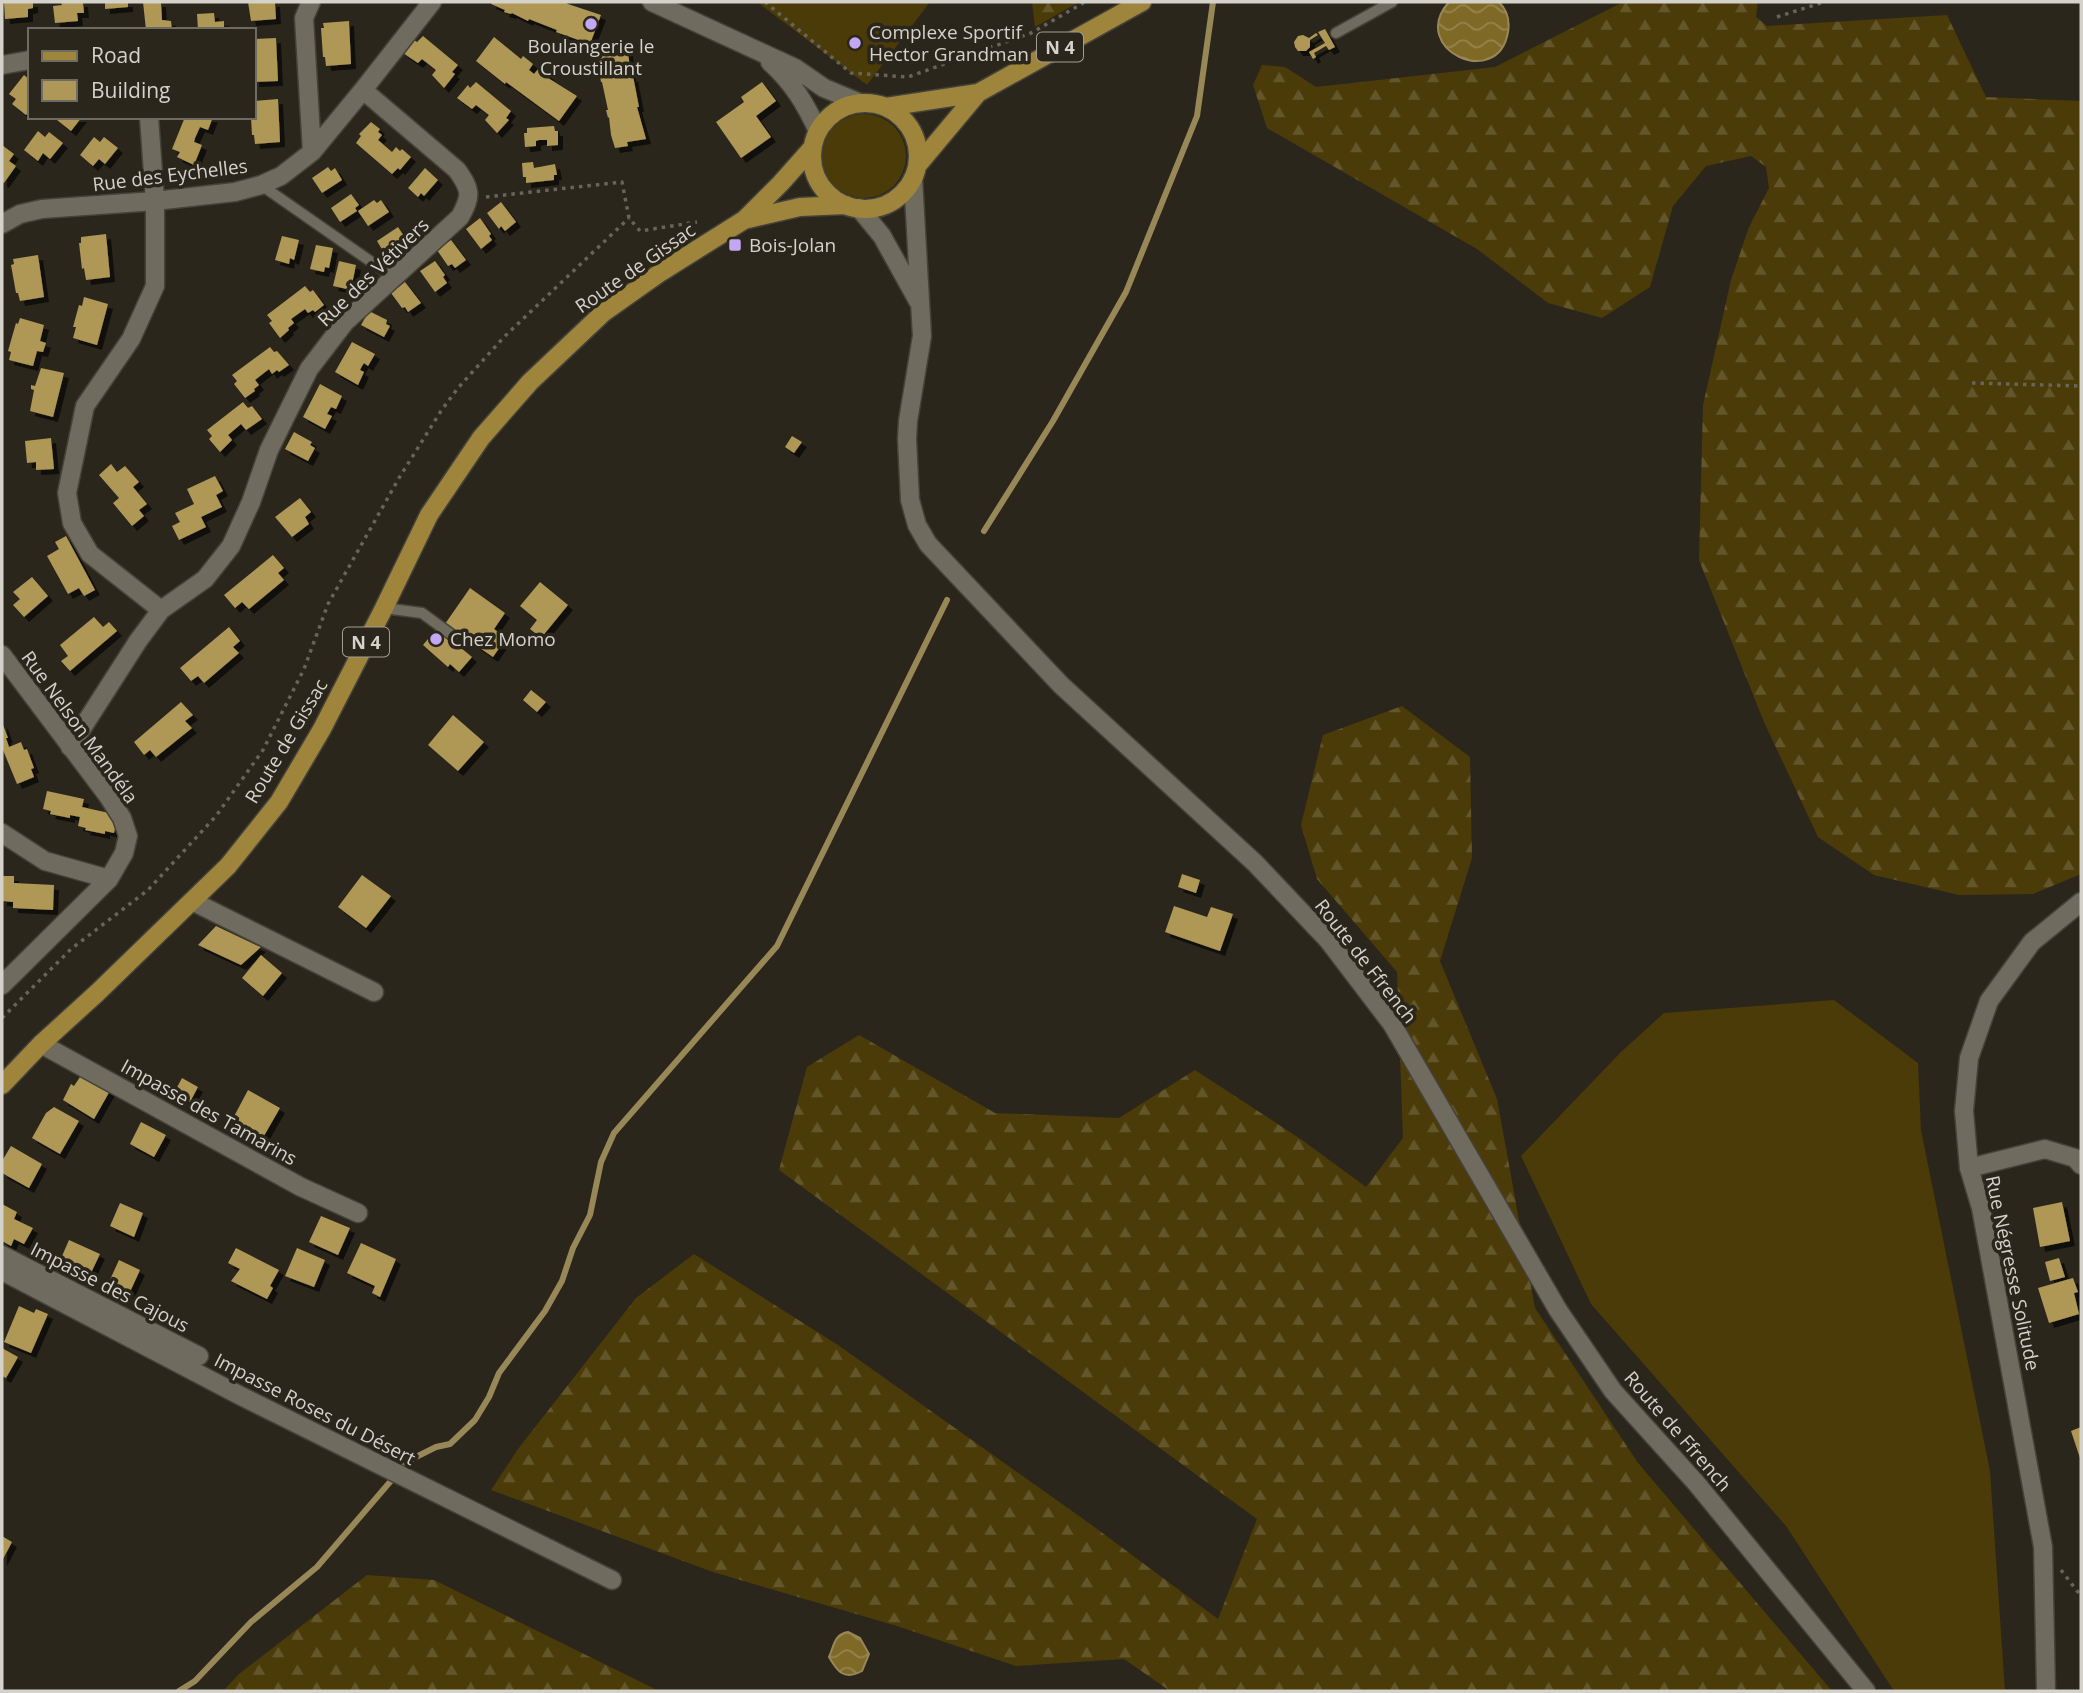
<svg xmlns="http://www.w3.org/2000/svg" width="2083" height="1693" viewBox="0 0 2083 1693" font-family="'Open Sans',sans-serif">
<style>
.grass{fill:#4b3b08}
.forest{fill:url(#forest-firs)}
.water{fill:url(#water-waves);stroke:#988858;stroke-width:2}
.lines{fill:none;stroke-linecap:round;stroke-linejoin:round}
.stream{stroke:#988858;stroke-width:6}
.building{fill:#af9757;filter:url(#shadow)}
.lane-casing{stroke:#444239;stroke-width:13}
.street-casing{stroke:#444239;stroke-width:21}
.secondary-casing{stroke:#444239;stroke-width:21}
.primary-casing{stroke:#444239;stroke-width:21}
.path{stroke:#67645a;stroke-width:3.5;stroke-dasharray:3.5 5;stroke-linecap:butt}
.lane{stroke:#706b5f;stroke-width:10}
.street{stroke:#706b5f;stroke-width:18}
.secondary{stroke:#706b5f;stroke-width:18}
.primary{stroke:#9e853b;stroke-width:18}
.poi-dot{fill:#c2a8f3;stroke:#2a261b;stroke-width:2.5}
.labels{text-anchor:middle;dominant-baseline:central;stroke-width:7;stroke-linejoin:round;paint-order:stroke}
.shield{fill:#2a261b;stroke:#a19e96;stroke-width:2}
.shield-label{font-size:18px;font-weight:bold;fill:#d4d2cb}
.poi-label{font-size:19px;fill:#d4d2cb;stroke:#2a261b;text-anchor:start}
.street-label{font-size:19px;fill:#d4d2cb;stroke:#2a261b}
</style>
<defs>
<pattern id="forest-firs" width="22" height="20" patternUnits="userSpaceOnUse" patternTransform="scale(1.75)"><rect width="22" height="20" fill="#4b3b08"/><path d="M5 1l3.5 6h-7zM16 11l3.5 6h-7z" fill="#64562b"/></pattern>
<pattern id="water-waves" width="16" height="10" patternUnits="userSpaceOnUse" patternTransform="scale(1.75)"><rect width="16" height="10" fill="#7f6927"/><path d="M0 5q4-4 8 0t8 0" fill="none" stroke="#96844f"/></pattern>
<filter id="shadow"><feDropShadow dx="5" dy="5" stdDeviation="0" flood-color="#0009"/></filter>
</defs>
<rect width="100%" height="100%" fill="#2a261b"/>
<!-- grass -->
<path class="grass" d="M757 2H930L867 85Z
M822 156a42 42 0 1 1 84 0a42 42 0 1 1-84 0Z
M1834 1000 1918 1063 1921 1130 1990 1471 2005 1691H1894L1786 1526 1591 1304 1521 1156 1621 1052 1664 1013Z"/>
<!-- forest -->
<path class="forest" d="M1032 2H1079L1035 27Z
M1623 2H1758L1756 17 1767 26 1947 15 1986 97 2081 101V874L2033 894 1959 895 1874 875 1818 837 1764 722 1699 560 1703 405 1731 280 1749 227 1769 188 1766 167 1751 156 1706 166 1673 206 1650 287 1602 318 1548 303 1477 249 1267 128 1253 85 1262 65 1285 67 1316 87 1495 67Z
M1402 706 1470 757 1472 858 1440 961 1497 1099 1535 1308 1638 1463 1832 1691H1170L1124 1659 1016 1666 897 1626 713 1572 491 1490 518 1449 636 1298 694 1254 838 1345 1093 1526 1218 1619 1257 1519 779 1170 807 1067 859 1035 995 1113 1119 1118 1195 1070 1302 1140 1366 1187 1403 1138 1397 972 1317 879 1301 825 1323 735Z
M367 1575 434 1580 659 1691H223L239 1674Z"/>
<!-- water -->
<path class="water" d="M1449 2H1499C1507 10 1510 20 1508 32 1498 91 1407 49 1449 2Z
M848 1632 860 1638 869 1654 862 1671C844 1681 837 1671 829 1657 834 1646 834 1634 848 1632Z"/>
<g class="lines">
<!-- stream -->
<path class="stream" d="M984 531 1053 421 1126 292 1197 116 1213 2
M179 1691 195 1681 251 1622 317 1567 408 1461 436 1447 450 1444 475 1420 489 1397 499 1373 545 1311 562 1281 573 1248 590 1215 601 1162 614 1133 777 946 947 600"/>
</g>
<!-- building -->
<path class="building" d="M4 2H33V8L28 9V17L5 19Z
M61 2H83L84 13H77L78 21 55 23 53 6 62 5Z
M105 2H128V7L105 9Z
M143 2H161L162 20 171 21 172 30H146Z
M248 2H275L276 19 251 21Z
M492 2H565L568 4 601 15 590 44 556 32 557 30 529 19 528 21 512 13 511 14 504 12 505 10 491 4Z
M214 13 215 22 224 21V30H198L197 14Z
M349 21 351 64 326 66 325 57H323L321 28H324L323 23Z
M1325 29 1335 47 1329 50 1326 46 1314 53 1316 57 1313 59 1309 52 1325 43 1318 32Z
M1316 33 1318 35 1310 40V47L1306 51H1298L1295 47 1294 42 1298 36 1303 35 1309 38Z
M423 36 458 65 452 72 455 74 444 88 432 75 436 70 422 59 418 63 403 53 414 40 417 42Z
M494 37 521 59 523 56 533 64 529 70 534 74 539 68 550 76 548 78 577 96 559 121 506 82 505 84 476 61Z
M276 38 278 81 254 82V39Z
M627 43 631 77 633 76 639 107H637L646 139 627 142 628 146 615 148 611 135 609 117 608 118 606 110H608L602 82H601L595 49Z
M24 75 30 80V110L26 115 12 104 16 99 9 94Z
M476 82 511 111 506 118 509 120 497 133 485 120 489 115 476 105 472 109 457 98 468 85 470 88Z
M762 82 776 101 756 116 771 137 741 158 716 122 744 102 741 97Z
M278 99 280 142 255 144 254 135H252L251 117H254V101Z
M60 117H82L71 131 57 120Z
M185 117H213L208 130 200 127 195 138 194 142 202 145 194 165 177 157 180 152 172 149Z
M371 122 380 129 378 132 382 135 378 140 392 152 396 147 400 151 402 149 411 157 400 170 398 168 392 174 356 143 361 136 359 134Z
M554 126 555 131H558V145L547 146V140H539L536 141V146L525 147 524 133H527V128Z
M38 131 45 137 49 132 63 143 50 159 43 153 38 161 24 150Z
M94 137 100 142 104 137 118 148 105 164 99 159 93 166 80 155Z
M2 145 14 154 9 161 16 166 4 183 2 182Z
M533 162 534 168 555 164 557 175H554V180L526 183V177H523L522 163Z
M328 167 331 171 335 168 342 180 322 193 312 178Z
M425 168 438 180 424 196 421 193 418 197 408 188Z
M351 194 359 205 355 208 357 211 340 222 331 208Z
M374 200 377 203 381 200 389 212 368 226 358 211Z
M501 202 516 222 505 231 501 226 499 229 487 213Z
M480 218 491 234 489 236 492 240 481 249 466 229Z
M398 227 406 239 401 242 403 245 386 256 377 241Z
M106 234 110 277 86 280 84 268 82 269 79 243H81V237Z
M282 236 299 240 294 260 290 258 289 264 275 260Z
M451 240 466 260 455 268 452 264 448 266 437 250Z
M316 245 333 248 329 268 325 267 324 272 310 269Z
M38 255 44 297 20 301 18 293H16L11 265 14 264 13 259Z
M339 261 356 265 352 284 348 283 347 289 333 286Z
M435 261 445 275 443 277 447 283 435 292 420 271Z
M405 282 421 303 408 312 405 307 402 308 391 293Z
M305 286 310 292 313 290 324 305 315 312 313 310 308 313 305 309 291 319 294 323 288 328 289 330 280 338 269 323 272 321 267 315Z
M84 297 108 304 97 345 73 338 76 327H73L79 305 82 306Z
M369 311 387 320 386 324 390 326 384 337 361 325Z
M20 318 44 325 40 341 46 343 43 352 37 351 33 366 9 360 11 352 8 351 16 323 18 324Z
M352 342 375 354 368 366 364 363 362 366 360 370 364 372 358 385 335 372Z
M270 347 274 352 277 351 289 365 279 372 277 370 272 374 269 369 255 380 259 385 254 389 255 391 245 398 234 384 237 381 232 375Z
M41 368 64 373 53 417 30 411 34 390 31 389V385L35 386Z
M320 384 342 396 336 409 331 407 327 414 332 416 325 429 303 417Z
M243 402 248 408 252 406 262 419 246 430 241 424 234 430 228 435 232 440 220 452 209 439 212 436 207 430Z
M294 432 312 442 310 445 315 448 308 461 285 449Z
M792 436 802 442 794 453 785 447Z
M51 438 54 469 36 470V462L27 463 25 441Z
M111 464 117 472 125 466 139 482 133 487 147 504 139 510 144 516 132 526 113 503 119 498 99 475Z
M215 476 223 491 216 495 222 507 201 517 206 527 179 540 172 526 180 522 175 513 194 504 187 489Z
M300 498 311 512 305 517 309 524 292 537 275 517Z
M66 536 95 590 84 596 79 588 68 594 47 556 59 549 55 542Z
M273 555 284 568 278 573 284 580 249 609 242 602 235 608 224 595Z
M32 577 48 596 24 617 13 605 20 599 13 592Z
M540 582 568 605 541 638 530 629 537 620 520 606Z
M470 588 505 613 494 629 506 638 493 657 445 624Z
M94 617 103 627 109 622 117 631 70 671 61 661 68 656 60 645Z
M229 627 240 641 233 647 239 653 204 683 198 676 191 681 180 668Z
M437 628 472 657 459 672 450 664 448 667 423 645Z
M531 690 546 702 537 712 523 700Z
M181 702 193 715 185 721 192 728 156 757 150 750 144 755 134 742Z
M453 715 484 742 458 771 428 745Z
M2 722 8 738H6L9 747 21 742 24 750 27 749 34 768 31 769 34 777 17 784 3 750H2Z
M47 791 84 799 82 807 118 815 114 833 105 831V834L85 830 86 828 78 826 80 817 70 815V818L50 814 51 811 43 809Z
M1182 874 1200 880 1196 893 1178 887Z
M362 875 391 896 366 928 338 907Z
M2 876H14V883L54 885 53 910 13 908V902L2 901Z
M1174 906 1207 917 1211 907 1233 914 1220 951 1165 932Z
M216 926 256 945 261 947 241 965 198 945Z
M261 955 282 973 263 996 242 978Z
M82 1074 111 1089 94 1119 63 1100 71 1084 74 1086Z
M182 1078 198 1087 190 1102 174 1093Z
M248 1090 280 1108 261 1141 230 1124Z
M54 1107 79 1121 60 1154 32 1138 46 1113Z
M141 1122 166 1135 154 1157 130 1144Z
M11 1146 42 1164 29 1188 2 1173V1161Z
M2062 1202 2070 1241 2040 1247 2033 1208Z
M120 1203 143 1213 134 1237 110 1226Z
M2 1204 17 1212 14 1219 33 1228 24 1244 14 1239 11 1246 2 1241Z
M321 1216 350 1228 338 1255 309 1242Z
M69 1240 100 1254 89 1277 59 1263Z
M361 1243 396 1259 380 1297 372 1293 375 1286 347 1273Z
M236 1248 279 1270 270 1286 273 1288 267 1299 231 1281 240 1269 228 1263Z
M297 1248 325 1260 314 1287 285 1276Z
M2059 1258 2065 1277 2050 1281 2045 1262Z
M119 1260 140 1270 129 1294 108 1284Z
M2073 1278 2078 1292 2074 1293 2079 1314 2049 1323 2038 1288Z
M19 1306 34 1313 36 1309 48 1314 31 1353 4 1342Z
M2 1348 18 1357 6 1378 2 1376Z
M2081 1427V1461L2071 1431Z
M2 1536 12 1542 2 1561Z"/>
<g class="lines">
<!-- lane casing -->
<g class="lane-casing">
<path id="lane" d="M1336 33 1392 2
M261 185 393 277
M384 608 422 613 452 635"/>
</g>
<!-- street casing -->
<g class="street-casing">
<path id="street" d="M311 2 304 18 312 152
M2 65 30 60
M2 224 20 214 42 209 155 201 235 192 261 185 281 176 312 152 363 90 432 2
M161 610 205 579 231 546 251 502 269 450 309 369 345 322 460 217C472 195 471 190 457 170L363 90
M2 655 108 796 122 818 128 836 124 853 109 879 2 985
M70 747 138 641 161 610 90 554 72 523 67 493 85 406 131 339 155 286V201L149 117
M2 833 45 861 109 879
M192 901 374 992
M41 1044 301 1187 358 1213
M1969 1168 2045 1149 2075 1158 2081 1165
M2 1255 199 1356
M2 1271 239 1395 612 1580"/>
</g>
<!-- secondary casing -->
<g class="secondary-casing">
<path id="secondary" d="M652 2 795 68 824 88 860 103
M770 62C793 83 805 103 818 131
M913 178 922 336 908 421 907 439 910 500 917 525 928 544 1061 685 1255 863 1328 940 1392 1024 1558 1310 1613 1391 1697 1484 1866 1691
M859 208 882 236 918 301
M2046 1691 2043 1547 1981 1208 1969 1168 1964 1111 1969 1058 1989 1001 2032 942 2081 902"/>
</g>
<!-- primary casing -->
<g class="primary-casing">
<path id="primary" d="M812 156a53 53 0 1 1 106 0a53 53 0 1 1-106 0Z
M886 107 978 93 1142 2
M917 166 978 93
M744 220 800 207 846 205
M2 1085 41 1044 97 993 228 866 279 802 322 729 384 608 429 515 481 438 530 382 603 313 661 272 744 220 781 183 813 147"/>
</g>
<!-- path -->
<path class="path" d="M765 2 851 73 908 77 1031 33 1085 2
M1777 17 1824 2
M486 197 622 182 629 218 640 231 697 222
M1972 383 2081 386
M2 1018 71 949 148 890 216 816 263 750 304 669 328 604 399 478 441 411 458 388 504 337 629 218
M2061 1570 2081 1596"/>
<!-- lane -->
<use href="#lane" class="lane"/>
<!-- street -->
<use href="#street" class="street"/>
<!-- secondary -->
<use href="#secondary" class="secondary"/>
<!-- primary -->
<use href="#primary" class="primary"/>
</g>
<!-- markers -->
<g class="poi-dot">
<circle cx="591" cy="24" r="7"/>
<circle cx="855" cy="43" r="7"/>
<rect x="728" y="238" width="14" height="14" rx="3.5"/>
<circle cx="436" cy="639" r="7"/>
</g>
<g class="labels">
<!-- shield labels -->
<g class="shield">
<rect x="1037" y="32.5" width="46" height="29" rx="5"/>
<rect x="343" y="627.5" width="46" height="29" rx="5"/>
</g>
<g class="shield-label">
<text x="1060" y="47">N 4</text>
<text x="366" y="642">N 4</text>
</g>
<!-- poi labels -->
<g class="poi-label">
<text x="869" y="32">Complexe Sportif<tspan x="869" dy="22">Hector Grandman</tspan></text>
<text x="591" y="46" text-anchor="middle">Boulangerie le<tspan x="591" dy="22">Croustillant</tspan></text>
<text x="749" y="245">Bois-Jolan</text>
<text x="450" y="639">Chez Momo</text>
</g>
<!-- street labels -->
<g class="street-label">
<text transform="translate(170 175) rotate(-7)">Rue des Eychelles</text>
<text transform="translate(635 268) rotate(-35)">Route de Gissac</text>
<text transform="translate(373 272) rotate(-44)">Rue des Vétivers</text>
<text transform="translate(80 727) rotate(54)">Rue Nelson Mandéla</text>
<text transform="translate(286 741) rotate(-59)">Route de Gissac</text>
<text transform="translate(1366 961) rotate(52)">Route de Ffrench</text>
<text transform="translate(209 1112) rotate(29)">Impasse des Tamarins</text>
<text transform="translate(2013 1273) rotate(78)">Rue Négresse Solitude</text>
<text transform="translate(110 1287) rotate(27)">Impasse des Cajous</text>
<text transform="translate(315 1409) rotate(27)">Impasse Roses du Désert</text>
<text transform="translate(1678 1431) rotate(49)">Route de Ffrench</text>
</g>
</g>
<!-- border -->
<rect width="2083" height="1693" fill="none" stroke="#d4d2cb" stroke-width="7"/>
<!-- legend -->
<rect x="28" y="28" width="228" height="91" fill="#2a261b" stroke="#6e6b61" stroke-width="2"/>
<rect x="42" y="51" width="35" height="10" fill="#9e853b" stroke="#6e6b61" stroke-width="2"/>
<text x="91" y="63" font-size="21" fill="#d4d2cb">Road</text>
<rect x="42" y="80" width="35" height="21" fill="#af9757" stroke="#6e6b61" stroke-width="2"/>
<text x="91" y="98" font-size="21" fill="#d4d2cb">Building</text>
</svg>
